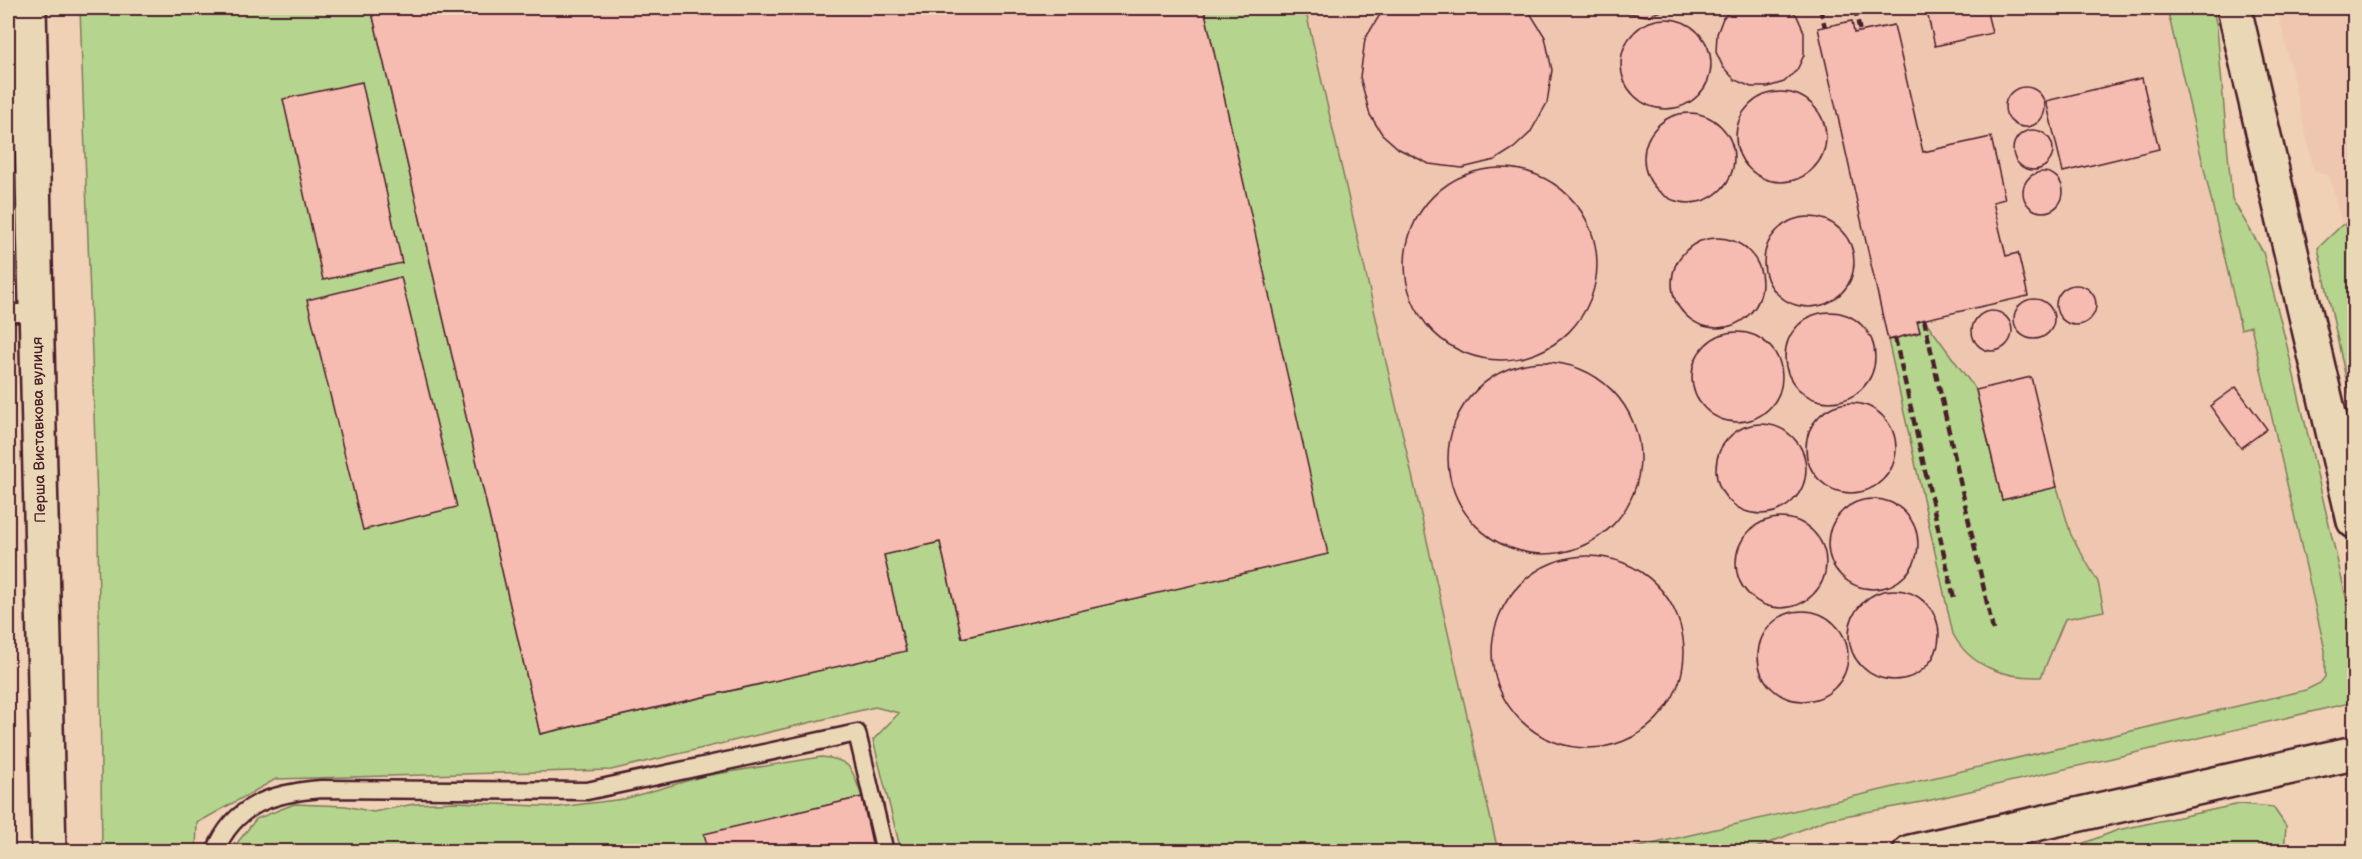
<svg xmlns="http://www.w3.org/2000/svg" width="2362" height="859" viewBox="0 0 2362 859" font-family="'Balsamiq Sans',sans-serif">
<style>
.built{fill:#efc7b1}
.green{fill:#b5d58e;stroke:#807a5c;stroke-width:1.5}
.building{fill:#f6bbb1;stroke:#4a1f2b;stroke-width:1.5}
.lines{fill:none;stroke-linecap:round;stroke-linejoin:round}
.service-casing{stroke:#4a1f2b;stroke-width:21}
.minor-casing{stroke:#4a1f2b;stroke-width:38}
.primary-casing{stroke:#4a1f2b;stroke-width:38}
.service{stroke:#ead7b5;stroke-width:16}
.minor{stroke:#ead7b5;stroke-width:33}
.primary{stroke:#ead7b5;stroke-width:33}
.rail{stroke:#4a1f2b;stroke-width:4.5;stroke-dasharray:9 4.5;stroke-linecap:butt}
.labels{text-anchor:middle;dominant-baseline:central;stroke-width:4.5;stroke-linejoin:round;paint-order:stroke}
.street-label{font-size:15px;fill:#4a1f2b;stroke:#ead7b5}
</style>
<rect width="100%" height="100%" fill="#f0d1b6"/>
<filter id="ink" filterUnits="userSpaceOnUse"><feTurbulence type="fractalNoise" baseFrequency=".0167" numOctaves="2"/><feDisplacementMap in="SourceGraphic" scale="12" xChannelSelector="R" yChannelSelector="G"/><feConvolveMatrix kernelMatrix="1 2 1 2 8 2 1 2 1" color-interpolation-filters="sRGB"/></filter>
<g filter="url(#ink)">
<!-- built -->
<path class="built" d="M1305 8H2178L2325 650V677L2320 683 2306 690 1622 851H1498Z
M2277 8H2354V222L2342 225 2330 177 2314 171Z"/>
<!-- green -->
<path class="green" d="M80 8H371L540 734 906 651 884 555 940 542 962 638 1327 554 1204 8H1305L1498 851H901L873 740 899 713 875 707 611 770 276 779 197 823 196 851H102L98 530Z
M2167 8H2213L2217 28 2232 199 2263 252 2287 346 2354 631V702L1927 801 1828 819 1749 851H1622L2306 690 2320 683 2325 677V650L2251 326 2241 329Z
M2354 222V416L2318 248 2342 225Z
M1924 319 1976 390 2002 500 2057 487 2071 535 2098 582 2104 611 2065 619 2041 677C2005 678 1970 667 1953 634L1888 340 1920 333 1917 321Z
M821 757C852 759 852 770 862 797L705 834 709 851 230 852 256 819 294 804 346 806 373 812 414 804 457 802 559 807 624 799 704 776Z
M2240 804 2273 807 2286 826 2284 851H2063L2118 830Z"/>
<!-- building -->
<path class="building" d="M371 8H1204L1328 554 962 638 940 542 884 555 906 651 540 734Z
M1384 8H1527L1545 37 1552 70 1547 103 1530 133 1514 148 1495 160 1462 168 1429 164 1399 149 1382 134 1370 115 1360 77 1365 39Z
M1619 8H1671L1646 16 1629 13Z
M1733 8H1789L1797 16 1804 32V55L1797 70 1784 82 1768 87H1751L1735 80 1723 67 1716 52 1717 34 1723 18Z
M1926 8H1986L1992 33 1935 46Z
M1621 64a45 45 0 1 1 90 0a45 45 0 1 1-90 0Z
M1852 21 1854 33 1894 25 1923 152 1991 137 2005 199 1993 202 2006 256 2018 253 2028 296 1917 321 1920 332 1888 340 1818 28Z
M2142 78 2159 149 2063 172 2046 101Z
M362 82 402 263 323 280 283 99Z
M2005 107a20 20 0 1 1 40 0a20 20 0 1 1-40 0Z
M1736 137a45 45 0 1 1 90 0a45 45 0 1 1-90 0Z
M1644 158a45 45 0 1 1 90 0a45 45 0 1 1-90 0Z
M2013 150a20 20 0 1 1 40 0a20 20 0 1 1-40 0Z
M1405 264a96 96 0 1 1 192 0a96 96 0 1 1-192 0Z
M2023 192a20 20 0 1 1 40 0a20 20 0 1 1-40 0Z
M1764 262a45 45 0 1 1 90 0a45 45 0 1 1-90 0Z
M1672 283a45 45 0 1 1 90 0a45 45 0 1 1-90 0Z
M401 277 457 507 363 530 307 300Z
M2056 305a20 20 0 1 1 40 0a20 20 0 1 1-40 0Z
M2014 319a20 20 0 1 1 40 0a20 20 0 1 1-40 0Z
M1972 331a20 20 0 1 1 40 0a20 20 0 1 1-40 0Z
M1785 357a45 45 0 1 1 90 0a45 45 0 1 1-90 0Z
M1692 377a45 45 0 1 1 90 0a45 45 0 1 1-90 0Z
M1448 458a96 96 0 1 1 192 0a96 96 0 1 1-192 0Z
M2031 377 2057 487 2002 500 1976 390Z
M2236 387 2267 429 2241 448 2210 406Z
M1806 448a45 45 0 1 1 90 0a45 45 0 1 1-90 0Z
M1716 469a45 45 0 1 1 90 0a45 45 0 1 1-90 0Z
M1828 544a45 45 0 1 1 90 0a45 45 0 1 1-90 0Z
M1736 563a45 45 0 1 1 90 0a45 45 0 1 1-90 0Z
M1492 652a96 96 0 1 1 192 0a96 96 0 1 1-192 0Z
M1849 635a45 45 0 1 1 90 0a45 45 0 1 1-90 0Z
M1758 656a45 45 0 1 1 90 0a45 45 0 1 1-90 0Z
M862 797 874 852H709L704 834Z"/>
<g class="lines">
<!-- service casing -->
<g class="service-casing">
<path id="service" d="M8 313H36
M215 852C234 804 273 793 321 789L587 791 857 733 885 852"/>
</g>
<!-- minor casing -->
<g class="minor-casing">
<path id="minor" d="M2234 8 2354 521
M1910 852 2354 753"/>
</g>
<!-- primary casing -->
<g class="primary-casing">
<path id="primary" d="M29 8 49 852"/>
</g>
<!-- service -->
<use href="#service" class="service"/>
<!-- minor -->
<use href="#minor" class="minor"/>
<!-- primary -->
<use href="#primary" class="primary"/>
<!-- rail -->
<path class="rail" d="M1820 8 1825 27
M1855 8 1860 32
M1924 319 1993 630
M1895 338 1954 598"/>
</g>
</g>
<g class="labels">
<!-- street labels -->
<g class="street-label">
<text transform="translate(39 430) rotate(-91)">Перша Виставкова вулиця</text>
</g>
</g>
<!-- margin -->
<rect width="2362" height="859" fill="none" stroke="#ead7b5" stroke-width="30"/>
<rect x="15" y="15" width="2332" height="829" fill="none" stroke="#4a1f2b" stroke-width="2" filter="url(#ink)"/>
</svg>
